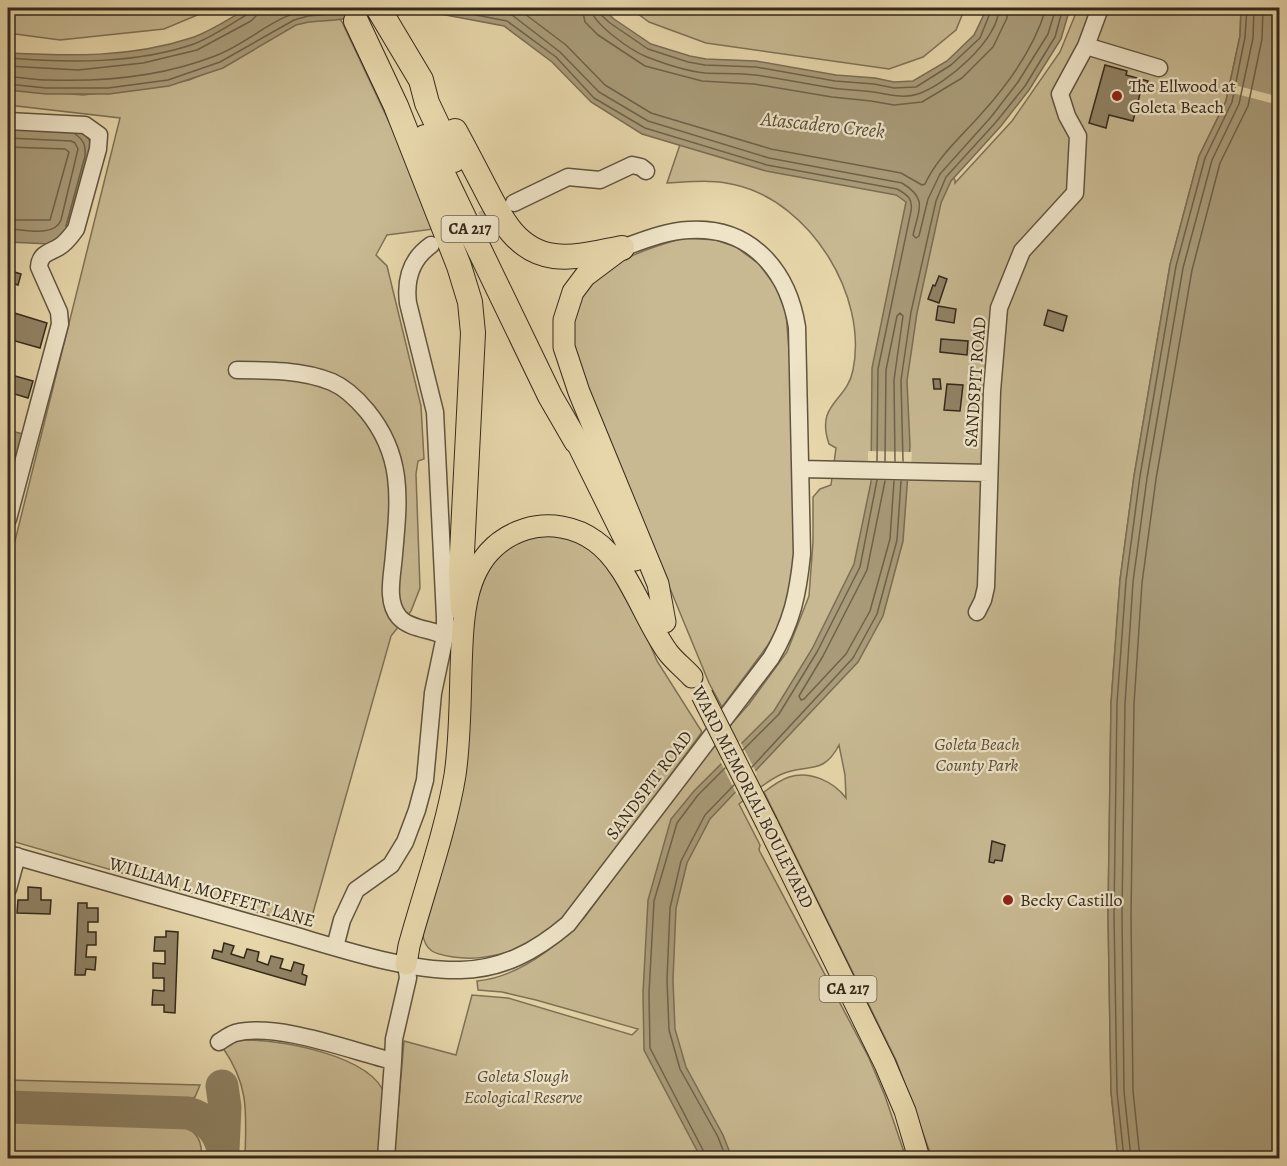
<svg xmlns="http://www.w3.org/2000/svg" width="1287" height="1166" viewBox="0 0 1287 1166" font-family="Alegreya,serif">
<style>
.green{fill:#c8b992;stroke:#7e7156;stroke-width:1.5}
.water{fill:#a99b79;stroke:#7a6d53;stroke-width:1.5}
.pier{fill:#e6d6aa}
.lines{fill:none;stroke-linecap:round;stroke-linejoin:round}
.shore{stroke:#6e624a;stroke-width:1.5}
.taxiway{stroke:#8d8062;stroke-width:33}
.building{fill:#918365;stroke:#34291a;stroke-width:1.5}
.minor-tunnel{stroke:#c2b38d;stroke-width:16;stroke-dasharray:16 8;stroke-linecap:butt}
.minor-casing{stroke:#60543e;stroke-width:19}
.major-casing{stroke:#34291a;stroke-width:23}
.highway-casing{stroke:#34291a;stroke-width:26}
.minor{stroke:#efe4c8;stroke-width:16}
.major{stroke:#e6d6aa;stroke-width:21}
.highway{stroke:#e6d6aa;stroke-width:24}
.major-bridge-casing{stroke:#34291a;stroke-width:23;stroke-linecap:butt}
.major-bridge{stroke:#e6d6aa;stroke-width:21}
.poi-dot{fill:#8f2418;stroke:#efe4c8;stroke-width:2}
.labels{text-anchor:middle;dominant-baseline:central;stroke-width:4.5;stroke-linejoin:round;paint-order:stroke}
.shield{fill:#efe4c8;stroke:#6c614e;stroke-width:1.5}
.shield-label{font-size:16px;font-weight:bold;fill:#34291a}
.poi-label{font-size:18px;fill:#34291a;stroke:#efe4c8;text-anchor:start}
.street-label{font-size:18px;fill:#34291a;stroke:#efe4c8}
.park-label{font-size:18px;font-style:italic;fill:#594d38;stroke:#efe4c8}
.water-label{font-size:20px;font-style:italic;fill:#574b36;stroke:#efe4c8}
</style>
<rect width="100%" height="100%" fill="#e6d6aa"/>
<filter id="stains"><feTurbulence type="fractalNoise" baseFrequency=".00333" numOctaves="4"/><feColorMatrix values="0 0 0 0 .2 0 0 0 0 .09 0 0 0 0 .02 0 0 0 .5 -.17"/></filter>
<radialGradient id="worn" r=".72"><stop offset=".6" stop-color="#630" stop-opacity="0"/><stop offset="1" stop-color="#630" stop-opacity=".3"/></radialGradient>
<!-- green -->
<path class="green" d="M8 8H214L164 29 60 40 8 33Z
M630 8H965L956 30 923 57 889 69 706 43 649 22Z
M1078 8H1241L1240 36 1226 101 1199 156 1170 265 1134 476 1120 580 1111 703 1108 915 1111 1092 1118 1158H932L896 1060 764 792C772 786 780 780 789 777 810 770 834 782 846 798L845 775 839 745C823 776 808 763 782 774 766 781 753 793 739 804L760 845 759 850 869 1058 885 1096 906 1158H394L404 1041 456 1055 472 995 508 998 632 1035 638 1029 536 1000 502 992 478 990 477 981C519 977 555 948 584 918L711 747 749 704 787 652 809 596 813 542V497L820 489 831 485 836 448 829 444C815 403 847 402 853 370 868 296 811 203 736 185 714 179 690 182 667 183L691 112 930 148 955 180V183L1012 121 1060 52Z
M338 16 342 22 414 175 434 229 387 235 376 255 387 266 421 406 424 459 418 461 416 474 420 588 411 611 391 636 309 927 8 840V569L120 118 8 105V89L83 95 165 85 189 80 225 65 289 23Z
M684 238 716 240 736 247 759 264 776 287 786 313 790 362 794 556 791 590 778 627 768 645 722 707 709 683 572 351C572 343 570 335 570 327 574 272 639 250 684 238Z
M555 535 582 542 605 561 646 635 657 661 702 732C672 774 640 815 609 857 592 880 574 909 551 928 524 950 488 962 453 957 434 954 425 952 422 931L473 613C488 564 498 538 555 535Z
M242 1040C278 1039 372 1055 385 1095 388 1107 382 1144 381 1158H245C246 1114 250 1087 223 1048L232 1042Z
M8 1080 200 1085 195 1097 184 1102 8 1096Z
M8 1120 180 1125C197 1130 203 1141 201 1158H8Z"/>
<!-- water -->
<path class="water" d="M248 8H602L614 19 651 44 690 56 706 59 756 61 836 75 875 78 894 82 913 81 947 61 974 35 987 8H1070L1061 39 1029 90 1001 126 951 181 941 203 917 313 907 381 910 446 903 541 883 616 858 662 710 819 687 863 676 908 673 980 675 1029 686 1067 723 1135 732 1158H701L644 1050 643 993 648 900 671 819 694 791 774 711 812 649 854 564 871 482 872 368 906 202 896 195 766 171 642 134 591 102 552 62 504 26 414 9 335 20 309 22 296 25 223 68 169 86 109 94H46L8 90V53C70 56 130 58 191 38 210 32 230 18 248 8Z
M1241 8H1279V1158H1118L1111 1092 1108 915 1111 703 1120 580 1134 476 1170 265 1199 156 1226 101 1240 36Z
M8 125 67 126 85 133 92 145 70 232 50 244 8 242Z
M8 430 23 434 8 498Z"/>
<!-- pier -->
<path class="pier" d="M1227 83 1279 97V105L1225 91Z
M868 451 912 452 910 481 868 480Z
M740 741 757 774 737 795 720 761Z"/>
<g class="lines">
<!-- shore -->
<path class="shore" d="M440 8 507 21 556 57 594 98 645 128 767 165 897 189C908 195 913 199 911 211L878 369 877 461
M480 8 512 15 560 52 599 92 648 121 769 158 902 183C928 199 919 209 913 235L916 238 919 236 928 199 940 174 991 117 1018 82 1048 34 1056 8
M517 8 566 45 605 85 651 113 771 149 901 173 922 185 925 184C938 156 962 136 982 113 1009 83 1035 46 1046 8
M582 8 585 22 598 35 645 66 702 81 754 84 832 97 871 101 894 105 922 102 962 78 993 47 1007 18 1008 8
M591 8C592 24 632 51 647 57 665 64 686 71 705 73 721 74 738 73 755 75 781 78 806 84 832 88 845 90 859 90 873 92 887 94 903 99 918 94 947 84 998 40 999 8
M598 8 600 14 610 23 648 49 688 62 705 65 756 67 835 81 874 84 894 88 916 87 951 65 980 38 992 8
M8 58C68 63 136 64 194 44 212 37 230 25 246 15L250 8
M8 66 78 70 143 63 197 50 251 21 256 16 257 8
M8 77C21 77 35 80 49 80 106 82 161 77 215 56 254 41 277 10 322 8
M8 84 46 88H108L168 80 220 62 294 20 308 16 345 13
M8 138 71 141 75 143 78 149 61 220C54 238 23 229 8 229
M8 147 65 149 69 152 50 220H8
M66 226 85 156C86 146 84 140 75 134
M885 461 886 370 897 316 900 313 903 316 894 380 895 461
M903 461 901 380 911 312 936 201 946 177 996 122 1025 86 1055 37 1063 8
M885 481 867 570 823 656 799 696 801 700 804 699 846 654 870 611 890 539 894 481
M743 750 779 714 817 652 860 567 877 480
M752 767 853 658 877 614 897 540 901 481
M706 1158 705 1154 650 1048 649 993 654 901 677 823 698 795 725 768
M726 1158 718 1137 680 1069 669 1030 667 980 670 908 681 861 705 815 734 785
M1124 1158 1117 1092 1114 915 1117 703 1126 581 1140 476 1176 266 1205 158 1232 102 1245 37 1247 8
M1131 1158 1124 1091 1122 915 1125 704 1133 582 1147 478 1183 268 1212 160 1239 104 1253 38 1254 8
M1140 1158 1133 1091 1131 915 1134 704 1142 583 1156 479 1192 270 1220 163 1248 106 1262 39 1263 8"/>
<!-- taxiway -->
<path class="taxiway" d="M222 1086 225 1107 223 1150
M8 1107 188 1113C208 1119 218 1130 223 1149"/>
</g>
<!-- building -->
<path class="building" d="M1105 65 1127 71 1126 75 1148 81 1145 91 1141 90 1133 121 1109 115 1106 128 1089 123Z
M8 270 21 274 18 285 8 282Z
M939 276 947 279 939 303 928 299 933 285 935 286Z
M938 306 956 309 954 323 936 320Z
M1048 310 1067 316 1063 331 1044 325Z
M8 311 47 323 40 348 8 339Z
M941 339 968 341 967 355 940 352Z
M8 374 33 381 28 398 8 392Z
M933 379H940L941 389H934Z
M947 384 963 385 960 411 944 410Z
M992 841 1005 845 1002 861 995 860 994 863 989 862Z
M28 887 41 888V900H51L50 914 17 913 18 900H28Z
M78 903H87V908H98V922H88V932H96V945H87L86 957H96L95 970 86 969 85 975H75Z
M166 931 178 932 175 1013 164 1012V1005H152L153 990 164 991V978H153V963L165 964V951H154L155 937H166Z
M224 943 234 946 231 954 244 958 247 949 259 952 257 961 268 965 271 956 283 959 280 968 291 971 294 962 304 965 302 974 307 976 305 985 212 958 214 950 222 952Z"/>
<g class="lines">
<!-- minor-tunnel -->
<path class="minor-tunnel" d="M460 230 507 207"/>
<!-- minor casing -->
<g class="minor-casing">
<path id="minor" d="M1086 46 1159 68
M8 121 85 125 99 135 98 149 76 229C71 236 66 243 59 247 49 253 40 253 39 267L59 312 60 324 8 519
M514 203 568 177 600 180 632 165 641 167 646 171
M237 370C267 370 303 370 332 382 346 388 357 399 367 411 404 456 399 499 394 554 393 573 385 601 399 617 409 629 431 629 445 636
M801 469 989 473
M977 612 983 600 986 587 992 391 999 308 1022 251 1075 193 1078 136 1067 116 1060 94 1086 46 1100 8
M8 854C98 880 189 905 279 931 333 946 406 972 461 970 503 969 536 951 568 924L771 658C792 623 798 594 802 554L797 327C788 271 751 226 689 230 666 231 644 240 622 248
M8 889 17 856
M335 947 342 920 356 890 391 865 405 842 417 810 425 780 433 693 445 636V617L435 412 408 303C405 279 411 259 431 245
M219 1042C224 1039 229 1035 235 1033 278 1022 351 1051 393 1061L386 1158
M393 1061 394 1039 408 978 406 964"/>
</g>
<!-- major casing -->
<g class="major-casing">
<path id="major" d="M621 249 585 276 573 292 564 320V347L579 392 658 584 665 622
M576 441 635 560
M767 824 885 1064 905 1111 919 1158
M406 964 409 946C424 891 446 830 455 775 460 741 460 705 461 670 463 616 462 549 526 529 549 522 576 527 595 541 627 563 644 619 667 651 673 660 684 668 692 677"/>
</g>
<!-- highway casing -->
<g class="highway-casing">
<path id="highway" d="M378 8 421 80 427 103 454 160
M356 21 396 106 459 266 470 302 473 333 461 573 463 610
M455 131C465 149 474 167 483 184 499 215 515 251 554 256 576 259 600 252 622 248
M425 137 550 396 576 441"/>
</g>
<!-- minor -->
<use href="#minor" class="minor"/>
<!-- major -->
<use href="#major" class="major"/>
<!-- highway -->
<use href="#highway" class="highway"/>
<!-- major-bridge casing -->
<g class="major-bridge-casing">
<path id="major-bridge" d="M702 695 767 824"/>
</g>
<!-- major-bridge -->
<use href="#major-bridge" class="major-bridge"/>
</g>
<!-- markers -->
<g class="poi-dot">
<circle cx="1117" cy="96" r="6"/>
<circle cx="1008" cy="900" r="6"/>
</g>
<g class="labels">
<!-- shield labels -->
<g class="shield">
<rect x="441.5" y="216" width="57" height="26" rx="4.5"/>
<rect x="819.5" y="976" width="57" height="26" rx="4.5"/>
</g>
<g class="shield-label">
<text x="470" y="229">CA 217</text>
<text x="848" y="989">CA 217</text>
</g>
<!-- poi labels -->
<g class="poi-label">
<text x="1129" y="86">The Ellwood at<tspan x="1129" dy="21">Goleta Beach</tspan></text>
<text x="1020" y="900">Becky Castillo</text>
</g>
<!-- street labels -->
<g class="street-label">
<text transform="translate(975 382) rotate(-86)">SANDSPIT ROAD</text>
<text transform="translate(649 785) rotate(-53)">SANDSPIT ROAD</text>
<text transform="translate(753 797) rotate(63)">WARD MEMORIAL BOULEVARD</text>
<text transform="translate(212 892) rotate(16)">WILLIAM L MOFFETT LANE</text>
</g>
<!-- park labels -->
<g class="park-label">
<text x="977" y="744">Goleta Beach<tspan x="977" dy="21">County Park</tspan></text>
<text x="523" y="1076">Goleta Slough<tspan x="523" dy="21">Ecological Reserve</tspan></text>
</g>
<!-- water labels -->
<g class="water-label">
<text transform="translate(823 125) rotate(6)">Atascadero Creek</text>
</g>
</g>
<!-- margin -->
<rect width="1287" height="1166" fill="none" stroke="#e6d6aa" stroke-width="30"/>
<rect x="9" y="9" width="1269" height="1148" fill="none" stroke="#34291a" stroke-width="3"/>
<rect x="15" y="15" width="1257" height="1136" fill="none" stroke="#34291a" stroke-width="1.5"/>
<rect width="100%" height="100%" filter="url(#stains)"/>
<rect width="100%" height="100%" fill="url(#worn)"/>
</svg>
